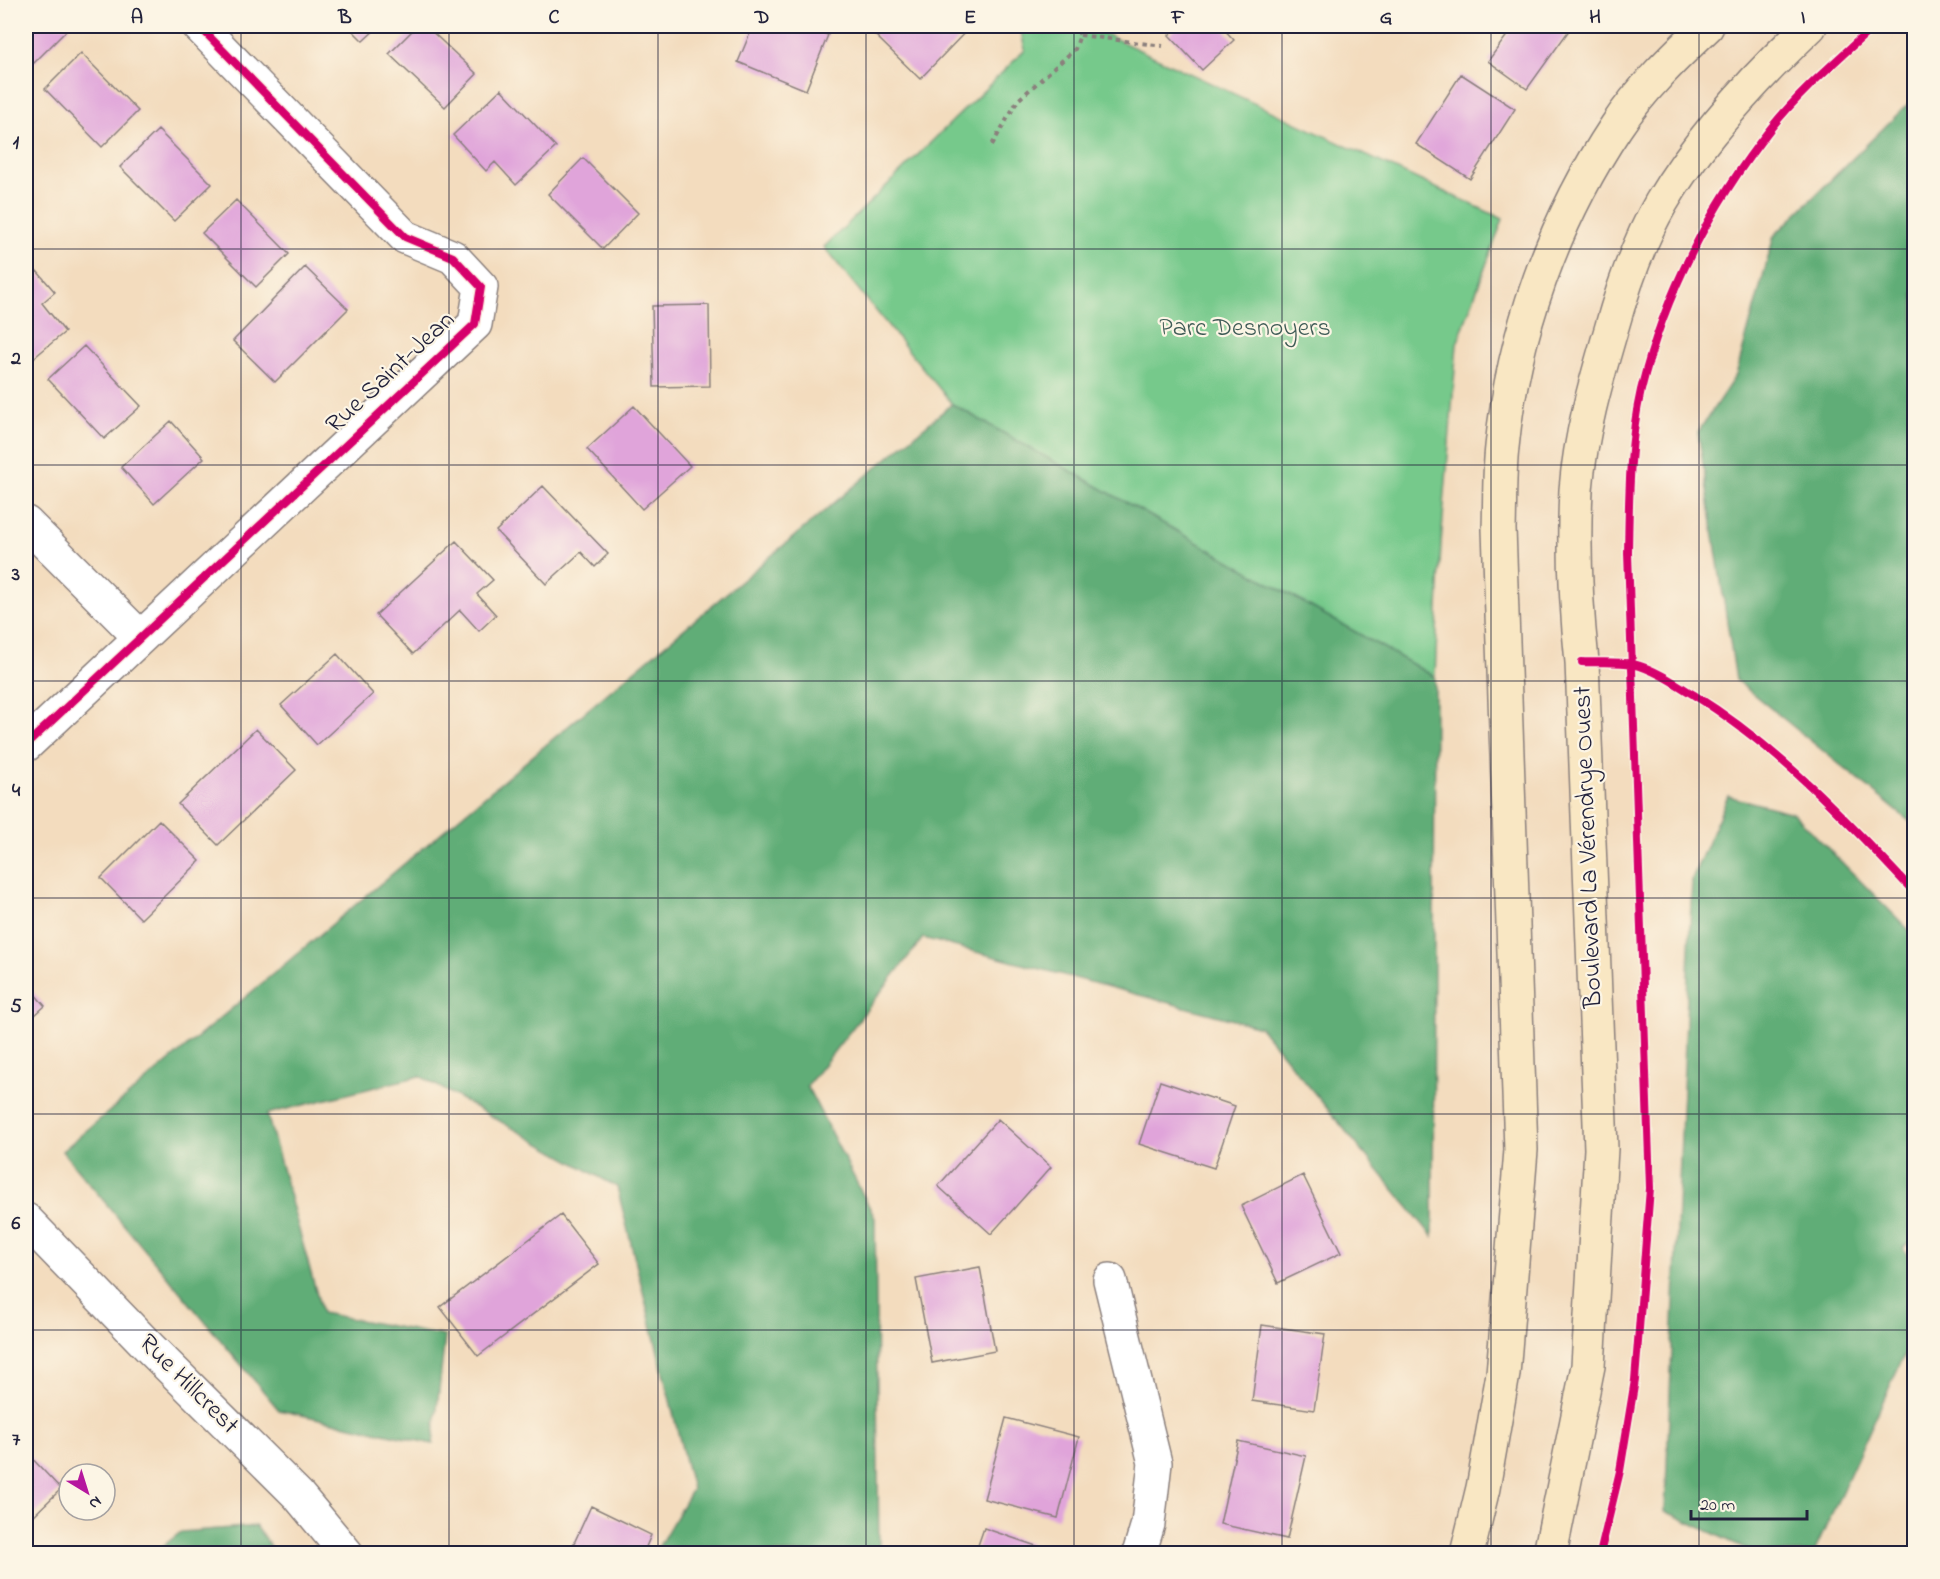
<svg xmlns="http://www.w3.org/2000/svg" width="1940" height="1579" viewBox="0 0 1940 1579" font-family="'Indie Flower',sans-serif">
<style>
.green{fill:#76c98b;stroke:#4c7663;stroke-width:1.5}
.forest{fill:#60ad77;stroke:#416859;stroke-width:1.5}
.building{fill:#e0a4da}
.lines{fill:none;stroke-linecap:round;stroke-linejoin:round}
.minor-casing{stroke:#8a7f7c;stroke-width:36}
.secondary-casing{stroke:#8a7f7c;stroke-width:36}
.path{stroke:#8a7f7c;stroke-width:4;stroke-dasharray:4.5 4.5;stroke-linecap:butt}
.minor{stroke:#fff;stroke-width:33}
.secondary{stroke:#f9e7c3;stroke-width:33}
.cycleway-casing{stroke:#fcf5e5;stroke-width:11}
.cycleway{stroke:#d6006c;stroke-width:8}
.grid{fill:none;stroke:#22223b;stroke-width:1.5;stroke-opacity:0.55}
.labels{text-anchor:middle;dominant-baseline:central;stroke-width:4.5;stroke-linejoin:round;paint-order:stroke}
.park-label{font-size:26px;fill:#3f5c57;stroke:#fcf5e5}
.street-label{font-size:26px;fill:#22223b;stroke:#fcf5e5}
.neatline{fill:none;stroke:#22223b;stroke-width:2}
.grid-label{font-size:20px;text-anchor:middle;font-weight:bold;fill:#22223b}
</style>
<rect width="100%" height="100%" fill="#fcf5e5"/>
<filter id="ink" filterUnits="userSpaceOnUse"><feTurbulence type="fractalNoise" baseFrequency=".0167" numOctaves="2"/><feDisplacementMap in="SourceGraphic" scale="12" xChannelSelector="R" yChannelSelector="G"/><feConvolveMatrix kernelMatrix="1 2 1 2 8 2 1 2 1" color-interpolation-filters="sRGB"/></filter>
<filter id="wash" filterUnits="userSpaceOnUse"><feTurbulence type="fractalNoise" baseFrequency=".008" numOctaves="4" result="noise"/><feDisplacementMap in="SourceGraphic" scale="24" xChannelSelector="R" yChannelSelector="G"/><feGaussianBlur stdDeviation="1.35" result="paint"/><feColorMatrix in="noise" values="0 0 0 0 0 0 0 0 0 0 0 0 0 0 0 0 0 1.4 0 .05"/><feComposite in="paint" operator="in"/></filter>
<g filter="url(#wash)">
<rect width="100%" height="100%" fill="#f3dcbe"/>
<!-- green -->
<path class="green" d="M1020 26H1088L1503 219 1457 344 1441 543 1435 677 952 404 824 247 1025 50Z"/>
<!-- forest -->
<path class="forest" d="M1914 98V825L1736 680 1698 432 1736 375 1774 236Z
M952 404 1435 677 1433 1237 1260 1027 923 938 807 1086 875 1218 879 1553H655L692 1489 617 1187 420 1076 267 1114 322 1313 445 1336 433 1444 279 1410 62 1151Z
M1728 796 1793 813 1914 935V1238L1903 1248 1914 1265V1333L1814 1553H1755L1665 1511 1692 879Z
M256 1526 275 1553H154L181 1532Z"/>
<g id="blocks">
<!-- building -->
<path class="building" d="M26 26H68L70 27 34 63 26 55Z
M348 26H379L363 41Z
M417 26H426L477 74 445 107 389 54Z
M753 26H805L828 35 806 90 738 62Z
M877 26H971L920 79 871 31Z
M1179 26H1221L1234 40 1202 70 1169 35Z
M1504 26H1566L1570 29 1527 89 1488 61 1511 30Z
M81 53 138 111 102 147 45 89Z
M1461 74 1515 109 1470 179 1416 144Z
M501 89 556 147 516 185 495 162 486 171 453 135Z
M158 130 212 184 174 221 120 167Z
M583 158 638 213 603 249 548 194Z
M236 200 289 254 256 287 202 233Z
M305 267 348 309 275 382 233 341Z
M37 271 55 292 42 303 65 332 30 361 26 356V281Z
M709 305 710 386 654 387 652 306Z
M84 346 141 406 104 439 48 379Z
M634 406 690 466 642 509 587 449Z
M171 421 204 458 154 504 121 467Z
M543 486 608 554 595 567 581 552 546 584 496 531Z
M456 541 493 580 477 594 496 615 479 631 460 610 413 654 376 615Z
M337 654 373 694 317 745 281 705Z
M256 729 296 770 218 845 178 804Z
M159 820 200 861 141 919 101 878Z
M26 984 45 1006 26 1023Z
M1160 1081 1235 1106 1214 1168 1139 1144Z
M998 1119 1051 1167 991 1234 938 1186Z
M1303 1175 1341 1253 1278 1283 1241 1206Z
M561 1215 599 1264 478 1356 440 1307Z
M980 1267 995 1351 932 1363 916 1279Z
M1262 1325 1325 1334 1314 1410 1252 1401Z
M1006 1418 1079 1437 1058 1518 984 1499Z
M1238 1441 1306 1456 1287 1539 1220 1524Z
M26 1452 61 1489 26 1523Z
M591 1506 651 1535 643 1554H569Z
M984 1528 1042 1548 1040 1554H975Z"/>
</g>
</g>
<g filter="url(#ink)">
<use href="#blocks" fill-opacity="0" stroke="#8a7f7c" stroke-width="1.5"/>
<g class="lines">
<!-- minor casing -->
<g class="minor-casing">
<path id="minor" d="M26 523 139 636
M26 745 475 324 481 287 453 257 405 237 199 26
M26 1220 150 1348 298 1495 347 1554
M1110 1280 1155 1463 1148 1524 1139 1554"/>
</g>
<!-- secondary casing -->
<g class="secondary-casing">
<path id="secondary" d="M1467 1554 1483 1488 1503 1374 1521 1150 1499 529C1500 502 1499 474 1502 447 1513 334 1553 222 1616 127 1640 90 1675 56 1707 26
M1550 1554 1588 1366 1601 1149 1582 662C1576 605 1573 548 1576 490 1580 436 1596 381 1611 330 1623 287 1639 241 1661 203 1700 137 1755 78 1810 26"/>
</g>
<!-- path -->
<path class="path" d="M1080 35 1163 46
M992 145 1018 100 1075 49 1080 35 1074 26"/>
<!-- minor -->
<use href="#minor" class="minor"/>
<!-- secondary -->
<use href="#secondary" class="secondary"/>
<!-- cycleway casing -->
<g class="cycleway-casing">
<path id="cycleway" d="M1582 662C1598 663 1617 661 1633 664 1654 669 1675 683 1694 695 1778 747 1847 820 1914 892
M26 745 475 324 481 287 453 257 405 237 199 26
M1600 1554 1620 1471 1635 1380 1650 1188 1628 553C1629 499 1629 443 1641 390 1664 295 1711 204 1771 128 1801 90 1840 58 1874 26"/>
</g>
<!-- cycleway -->
<use href="#cycleway" class="cycleway"/>
</g>
</g>
<!-- grid -->
<path class="grid" d="M241 26V1554M449 26V1554M658 26V1554M866 26V1554M1074 26V1554M1282 26V1554M1491 26V1554M1699 26V1554M26 249H1914M26 465H1914M26 681H1914M26 898H1914M26 1114H1914M26 1330H1914"/>
<g class="labels">
<!-- park labels -->
<g class="park-label">
<text x="1245" y="329">Parc Desnoyers</text>
</g>
<!-- street labels -->
<g class="street-label">
<text transform="translate(391 373) rotate(-43)">Rue Saint-Jean</text>
<text transform="translate(1589 847) rotate(-92)">Boulevard La Vérendrye Ouest</text>
<text transform="translate(188 1385) rotate(45)">Rue Hillcrest</text>
</g>
</g>
<!-- margin -->
<rect width="1940" height="1579" fill="none" stroke="#fcf5e5" stroke-width="66"/>
<!-- north arrow -->
<g transform="translate(87 1492) rotate(142)"><circle r="28" fill="#fcf5e5" stroke="#a5a1a1" stroke-width="1.5"/>
<path d="M0-4.5L10 22L0 15L-10 22Z" fill="#b5179e"/>
<text y="-9" font-size="16" font-weight="bold" text-anchor="middle" fill="#22223b">N</text>
</g>
<!-- scale -->
<path d="M1691 1510v9h116v-9" fill="none" stroke="#22223b" stroke-width="3"/>
<text x="1700" y="1510" font-size="18" fill="#22223b" stroke="#fcf5e5" stroke-width="4.5" paint-order="stroke">20 m</text>
<rect x="33" y="33" width="1874" height="1513" class="neatline"/>
<g class="grid-label">
<text x="137" y="23">A</text>
<text x="345" y="23">B</text>
<text x="554" y="23">C</text>
<text x="762" y="23">D</text>
<text x="970" y="23">E</text>
<text x="1178" y="23">F</text>
<text x="1386" y="23">G</text>
<text x="1595" y="23">H</text>
<text x="1803" y="23">I</text>
<text x="16" y="148">1</text>
<text x="16" y="364">2</text>
<text x="16" y="580">3</text>
<text x="16" y="796">4</text>
<text x="16" y="1012">5</text>
<text x="16" y="1229">6</text>
<text x="16" y="1445">7</text>
</g>
</svg>
